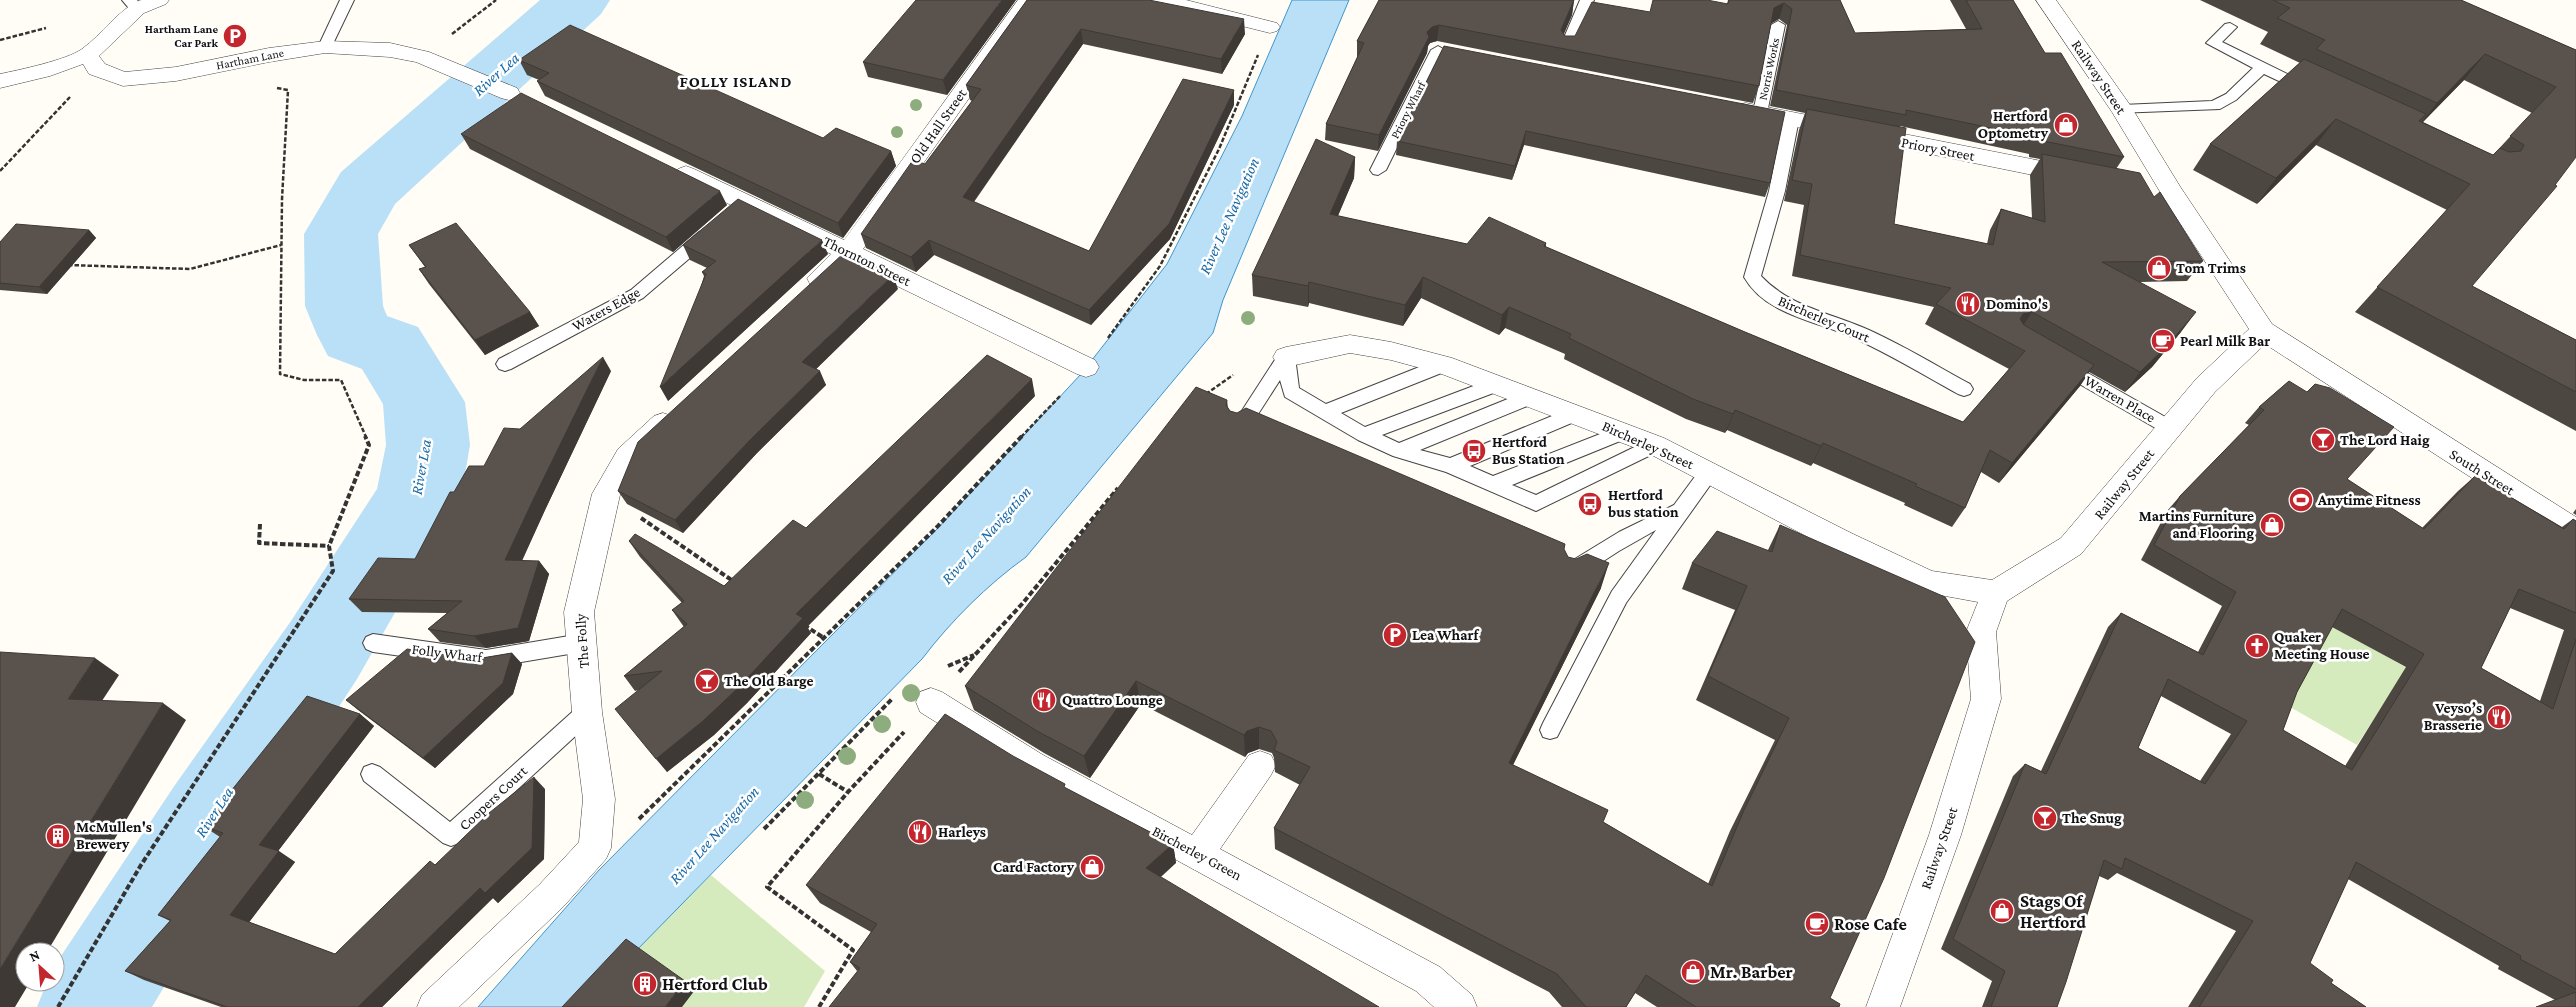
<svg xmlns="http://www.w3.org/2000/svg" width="2576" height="1007" viewBox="0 0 2576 1007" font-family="'Crimson Pro',serif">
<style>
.green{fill:#d5ebbd}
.water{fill:#b9e0f7;stroke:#3f96cf}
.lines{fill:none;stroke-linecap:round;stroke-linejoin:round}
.river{fill:#b9e0f7;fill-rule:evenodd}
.lane-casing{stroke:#444;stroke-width:2}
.street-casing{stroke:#444;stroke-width:1}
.path-far1{stroke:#333;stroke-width:2.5;stroke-dasharray:4.5 2;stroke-linecap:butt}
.path{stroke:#333;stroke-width:4;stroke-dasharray:5.5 2.5;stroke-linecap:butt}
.lane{fill:#fff;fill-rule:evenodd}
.street{fill:#fff;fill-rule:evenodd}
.tree{fill:#8dad7f}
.wall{fill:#4d4742;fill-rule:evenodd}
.shaded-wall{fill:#3f3936}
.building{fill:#5a524d;stroke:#3f3936;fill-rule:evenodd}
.labels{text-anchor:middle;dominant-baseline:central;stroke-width:5;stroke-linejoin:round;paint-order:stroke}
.far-poi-label{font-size:12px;font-weight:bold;fill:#111;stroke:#fff;text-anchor:end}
.far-street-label{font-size:12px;fill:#111;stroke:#fff}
.street-label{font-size:15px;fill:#111;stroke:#fff}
.poi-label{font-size:15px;font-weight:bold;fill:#111;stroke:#fff;text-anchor:start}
.water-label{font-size:16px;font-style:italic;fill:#1768a6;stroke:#fff}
.far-district-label{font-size:16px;font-weight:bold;letter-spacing:1px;fill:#111;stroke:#fff}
.near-poi-label{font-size:18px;font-weight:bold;fill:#111;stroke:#fff;text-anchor:start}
</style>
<rect width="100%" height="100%" fill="#fffdf5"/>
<!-- green -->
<path class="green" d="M2326 623 2407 668 2357 745 2283 703Z
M711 875 825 971 804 1007H681L637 948Z"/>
<!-- water -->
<path class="water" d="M1292 0H1349L1223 300 1213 333 1026 557C987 585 951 621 922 659L581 1007H478L599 870 937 529 1081 374 1167 264 1242 116Z"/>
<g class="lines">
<!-- river -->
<path class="river" d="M540 0H610L601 14 395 204 378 234 383 306 387 316 418 327 465 402 470 445 461 497 357 679 245 851 152 1007H37L47 982H55V965L175 785 291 621 377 489 386 445 383 404 362 369 328 356 317 335 305 306 304 234 341 172Z"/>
<!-- lane casing -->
<g class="lane-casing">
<path id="lane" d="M122 0H137L144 9 142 12H132Z
M340 0H354L330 50H320L318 47Z
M1580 0H1594L1574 47 1572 50H1562L1560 47Z
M1778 21 1785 25 1767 113 1760 118 1753 113 1771 25Z
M2230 23 2237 27 2222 42 2310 85 2312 88 2310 91H2300L2264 74 2236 100 2220 109 2117 113 2115 110 2122 105 2212 101 2226 94 2253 68 2206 43 2225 24Z
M1438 46 1445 50 1386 170 1378 175 1373 174 1370 170 1431 50Z
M1791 114 1799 119 1785 191 1761 276C1790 307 1831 313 1869 330 1904 346 1937 366 1970 384L1973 389 1970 394 1964 396 1958 394C1924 375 1891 355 1856 339 1819 321 1766 316 1744 277L1769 191 1783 119Z
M705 230 711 232 713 236 711 240 643 298 511 369 505 371 499 369 496 364 499 359 631 290 699 232Z
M1286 351 1292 352 1295 357 1299 388 1326 404 1437 360 1443 358 1449 360 1452 365 1449 370 1341 413 1365 427 1492 379 1498 377 1504 379 1507 384 1504 389 1382 435 1399 443 1525 392 1531 390 1537 392 1540 397 1537 402 1420 450 1450 458 1569 409 1575 407 1581 409 1584 414 1581 419 1470 466 1493 476 1618 427 1624 425 1630 427 1633 432 1630 437 1512 485 1536 495 1649 440 1655 438 1661 440 1664 445 1661 450 1536 511 1446 472 1393 456 1358 440 1285 397 1280 380 1244 436 1238 438 1232 436 1229 431 1232 426 1280 352Z
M2063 359 2176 423 2179 428 2176 433 2170 435 2164 433 2057 371 2054 366 2057 361Z
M1709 465 1716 467 1718 472 1716 477 1626 603 1557 737 1550 739 1543 737 1540 730 1543 723 1612 591 1656 530 1619 551 1579 577 1572 579 1565 577 1562 571 1565 565 1619 532 1674 505 1702 467Z
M373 634 486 650 581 634 588 637 591 643 588 649 581 652 486 668 373 652 366 649 363 643 366 637Z
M587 703 594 705 597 712 594 719 459 843 451 846 443 843 364 781 361 774 364 767 372 764 380 767 450 822 580 705Z"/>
</g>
<!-- street casing -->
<g class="street-casing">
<path id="street" d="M141 0H169L166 4 144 13 99 56 105 64 125 72 176 67 269 48 325 41 390 43 429 52 517 88 520 93 517 98 509 100 501 98 416 62 390 57 325 53 269 62 176 81 123 86 89 74 83 64 50 76 0 88V74C19 70 67 60 82 49 103 34 117 10 141 0Z
M1018 0H1038L863 249 1095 360 1099 367 1095 374 1086 377 1077 374 850 263C838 275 828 289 810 284L807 278 831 254 678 179 675 174 678 169 686 166 694 169 844 240Z
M1151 0H1186L1277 23 1280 27 1277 31 1270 33 1154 4Z
M2036 0H2056L2130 105 2181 188 2272 324 2576 517V542L2566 539 2265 344 2215 392 2081 554 2007 601 1996 632 2001 699 1961 835 1900 1007H1866L1929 835 1971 699 1966 632 1978 602 1918 591 1831 549 1646 452 1439 373 1391 360 1350 353 1286 367 1277 364 1273 357 1277 350 1286 347 1350 335 1391 342 1452 358 1664 438 1851 533 1932 571 1992 580 2061 538 2197 378 2249 329 2165 200 2112 112Z
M1746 103 2072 167 2080 170 2083 175 2080 180 2072 183 1738 115 1735 110 1738 105Z
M663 413 672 416 676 423 672 430 636 463 620 495 594 612 602 712 615 799 611 848 606 859 564 906 459 1007H417L422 995 540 884 579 842 583 799 572 712 564 612 592 494 618 449 654 416Z
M931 688 942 692 1043 755 1192 835 1249 755 1260 751 1271 755 1276 765 1271 775 1220 849 1440 967 1472 995 1477 1007H1434L1416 991 1021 775 920 712 916 702 920 692Z"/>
</g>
<!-- path-far1 -->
<path class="path-far1" d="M452 34 496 0
M0 40 46 28
M277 88 288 90 282 199 280 374 304 380H341L366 437
M0 171 70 97
M68 265 190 269 281 245
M1108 338 1160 266 1219 149 1258 55
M1206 394 1233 375
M1021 437 1061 395"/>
<!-- path -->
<path class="path" d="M641 518 733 581
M260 524 259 543 329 546
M804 625 824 638
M948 666 974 655
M959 672 1022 604 1118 488
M819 774 848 792
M639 819 937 527 1022 436
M764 829 892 699
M58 1007 141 865 333 571 329 546 369 445 365 436
M819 1007 853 950 767 887 848 792 904 732"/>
<!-- lane -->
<use href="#lane" class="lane"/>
<!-- street -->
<use href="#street" class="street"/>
</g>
<!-- trees -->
<g class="tree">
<circle cx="916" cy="105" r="6"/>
<circle cx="897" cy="132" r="6"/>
<circle cx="1248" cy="318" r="7"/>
<circle cx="911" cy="693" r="9"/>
<circle cx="882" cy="724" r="9"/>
<circle cx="847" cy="756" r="9"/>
<circle cx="805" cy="800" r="9"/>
</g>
<!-- wall -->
<path class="wall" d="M1016 0 947 95 868 77 863 62Z
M1027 0 1245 34 1222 74 1083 44 974 202 1089 251 1234 105 1170 239 1091 325 934 255 916 272 866 248 861 234 925 164 972 101 970 100 966 85Z
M1379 0H1574L1572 15 1564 34 1565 36H1575L1650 12 1727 4 1728 0H1840L1855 33 1966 29 1950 0H2013L2045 53 2124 157 2116 169 2154 197 2203 261 2187 281 2140 282 2181 332 2152 367 2125 392 2089 372 2080 386 1999 483 1981 472 1965 508 1952 527 1904 505 1905 503 1813 463 1811 466 1727 430 1725 433 1686 419 1564 359 1565 354 1505 328 1499 335 1421 298 1403 326 1309 303 1308 307 1253 296 1252 275 1355 157 1354 178 1338 216 1467 244 1546 243V247L1745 332 1963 422 2009 369 1925 324 1934 307 1792 276 1804 205 1784 201 1799 130 1805 113 1770 106 1787 25 1779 19 1771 23 1759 86 1753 103 1437 41 1430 43 1428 46 1427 53 1378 151 1325 140 1326 124 1357 58V41ZM1900 126 2029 154V157L2040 159 2030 175 2032 218 2001 209 1990 230 1987 244 1894 224Z
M2200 0H2461L2576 50 2472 286 2576 340V431L2355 312 2447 210 2316 145 2257 204 2193 170 2210 144 2300 63 2260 44 2268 32ZM2464 80 2532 113 2493 155 2423 122Z
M1444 46 1770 183 1765 197 1524 145 1512 180 1396 155 1397 141Z
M519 60 823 138 891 151 896 166 843 238 545 96 537 81 539 80 527 75Z
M461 134 727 205 673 252 470 149Z
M89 230 96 238 47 294 0 290V242Z
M409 245 530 312 539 326 485 355 429 284 419 269 425 267Z
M683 245 828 254 668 401 704 276 702 272 707 268 690 260Z
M898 289 816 369 826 385 757 453 683 533 627 504 618 491Z
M611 371 545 510 522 561H539L549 574 529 641 486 648 440 642 428 629 447 613 362 612 349 599 415 559 454 492 484 466 520 429Z
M2289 381 2347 479 2422 528 2458 491 2475 476 2562 527 2573 519 2576 521V1007L2555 1000 2498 969 2499 966 2348 879 2310 963 2331 983 2366 1007H2188L2236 931 2117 873 2108 880 2099 876 2057 1007H1982L1992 981 1941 949 2013 776 2025 764 2041 771 2108 627 2121 613 2198 652 2222 606 2141 560 2167 511 2180 496 2249 425 2245 423 2259 407ZM2510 608 2564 630 2540 701 2481 668ZM2332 627 2406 667 2345 766 2283 730 2297 692ZM2161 696 2231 734 2200 781 2138 748Z
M1035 396 807 627 811 633 747 703 714 735 667 772 639 690 635 691 624 676 684 627 672 610 682 603 640 557 629 541 724 586 806 528Z
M1227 400 1228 408 1230 411 1564 550 1568 557 1601 588 1513 765 1603 822 1708 884 1730 831 1775 740 1696 700 1735 610 1682 589 1692 563 1768 550 1780 525 1830 998 1839 1007H1657L1635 993 1626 1007H1562L1549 992 1275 849 1274 828 1300 785 1275 772 1274 758 1272 753 1259 749 1248 753 1245 757 1141 704 1090 778 1044 753 974 710 965 686Z
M2576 509V515L2573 513Z
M512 653 522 664 513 694 435 768 358 710 346 700 476 659Z
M360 714 374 726 278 851 295 862 249 922 335 954 435 865 545 789 544 859 498 903 493 898 382 1007H221L144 980 125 971 170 921 158 915 220 837 203 826Z
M1067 789 1173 844 1176 863 857 971 850 962 871 932 820 903 806 885Z"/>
<!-- shaded-wall -->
<path class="shaded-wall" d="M1002 0H1016L947 95 943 80Z
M1574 0 1572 15 1558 46 1561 30Z
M1784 3 1779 19 1769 25 1774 8Z
M1244 19 1245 34 1222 74 1221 59Z
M1439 25 1437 41 1430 43 1428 46 1427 53 1378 151 1379 135 1427 32 1432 27Z
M1081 29 1083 44 966 212 963 197Z
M2485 54 2464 80 2416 129 2437 103Z
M1234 90V105L1170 239 1091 325 1089 310Z
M2336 119 2316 145 2257 204 2276 178Z
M1526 131 1524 145 1512 180 1515 166Z
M891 151 896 166 843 238 838 223Z
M1355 157 1354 178 1329 236 1330 214Z
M720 191 727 205 673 252 666 237Z
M89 230 96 238 47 294 39 287Z
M822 240 828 254 668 401 660 387Z
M929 240 934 255 916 272 911 257Z
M893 275 898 289 808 377 802 362Z
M1423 277 1421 298 1403 326 1405 305Z
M1309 282V303L1308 307V286Z
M1509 307 1505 328 1499 335 1502 315Z
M530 312 539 326 485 355 475 340Z
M2032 312 2019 332 2010 335 2023 314Z
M2196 312 2181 332 2152 367 2125 392 2140 372Z
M603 357 611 371 545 510 516 573 505 560 535 496Z
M2094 365 2080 386 1999 483 2012 463Z
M820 371 826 385 757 453 683 533 675 520 750 440Z
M1032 379 1035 396 807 627 811 633 747 703 714 735 667 772 656 759 796 614Z
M1735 410 1727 430 1725 433 1733 414Z
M1823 443 1813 463 1811 466 1821 446Z
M539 561 549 574 529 641 486 648 474 636Z
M1609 563 1601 588 1503 785 1509 763Z
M512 653 522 664 513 694 435 768 423 758Z
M95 658 119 675 92 716 68 699Z
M1136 681 1141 704 1090 778 1084 756Z
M163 703 186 720 47 952H25V982H30L15 1007H0V969Z
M360 714 374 726 275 855 259 845Z
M1259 727V749L1248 753 1245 757 1244 735 1247 731Z
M534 777 545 789 544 859 498 903 493 898 382 1007H358L480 888Z
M1173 844 1176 863 1150 887 1146 868Z
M279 851 295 862 247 925 230 915Z
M685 981 695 990 682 1007H665Z"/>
<!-- building -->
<path class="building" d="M916 0H1002L943 80 863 62Z
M1027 0H1149L1244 19 1221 59 1081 29 963 197 1089 251 1183 79 1234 90 1169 224 1089 310 929 240 911 257 861 234 913 160 925 164 981 89 966 85Z
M1379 0H1574L1561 30 1565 36H1575L1592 2 1650 12 1653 0H1707L1728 4 1729 0H1840L1855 33 1982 29 1966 0H2013L2045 53H2061L2124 157 2038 140V138L1906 110V115L1776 90 1792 9 1784 3 1774 8 1759 86 1439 25 1432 27 1427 32 1429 37 1379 135 1326 124 1364 43 1357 41Z
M2273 0H2461L2576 50V157L2555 185 2557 186 2472 286 2576 340V392L2377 287 2470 184 2336 119 2276 178 2210 144 2304 59 2426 114 2419 121 2493 155 2500 148 2509 152 2521 151 2524 145 2510 136 2556 87 2485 54 2437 103 2316 49 2325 40 2277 18 2290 8Z
M570 25 823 138 836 128 891 151 838 223 537 81 549 73 519 60Z
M1444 46 1785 112 1770 183 1526 131 1515 166 1397 141Z
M521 93 720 191 666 237 461 134Z
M1807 109 1906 128 1894 224 1993 245 2001 209 2045 222 2042 154 2140 173 2154 197 2160 192 2203 261 2102 262 2196 312 2167 346 2140 372 2032 312 2023 314 2020 319 2024 325 2094 365 2012 463 1990 450 1965 508 1915 486 1917 484 1823 443 1821 446 1735 410 1733 414 1693 399 1569 338 1571 334 1509 307 1502 315 1423 277 1405 305 1309 282 1308 286 1252 275 1316 139 1355 157 1330 214 1467 244 1489 217 1546 243 1544 246 1745 332 1963 422 2025 351 1936 304 1951 288 1800 255 1812 184 1792 180Z
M738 199 822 240 660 387 706 274 702 272 716 261 683 245Z
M456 223 530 312 475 340 419 269 426 267 409 245Z
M16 224 89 230 39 287 0 283V242Z
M845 252 893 275 802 362 820 371 750 440 675 520 618 491 638 442Z
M987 355 1032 379 796 614 803 618 737 689 703 721 656 759 615 709 662 671 624 676 687 624 672 610 684 601 629 541 635 534 724 586 793 520 806 528Z
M603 357 535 496 505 560 539 561 518 628 474 636 428 629 462 601 349 599 378 558 415 559 450 492H454L469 466H484L504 428 520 429Z
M2289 381 2307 392 2315 384 2330 388 2394 427 2347 479 2424 529 2475 476 2564 529 2573 519 2576 521V613L2519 589 2481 668 2553 709 2576 639V989L2520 959 2521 956 2356 862 2310 963 2333 980 2331 983 2366 1007H2199L2253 921 2125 858 2122 869 2104 860 2066 982 2057 1007H1991L2005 971 1953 939 2025 764 2046 774 2121 613 2203 655 2236 592 2154 545 2180 496 2264 410 2259 407ZM2342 609 2424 654 2352 770 2283 730 2297 692ZM2168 679 2247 721 2205 784 2138 748Z
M1196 387 1227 400 1226 405 1230 411 1237 413 1246 408 1565 544 1564 549 1568 557 1576 559 1587 554 1609 563 1509 763 1608 810 1603 822 1712 886 1744 810 1789 718 1708 676 1747 586 1692 563 1717 531 1772 552 1780 525 1945 597 1975 642 1884 878 1830 998 1840 1004 1839 1007H1696L1646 975 1626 1007H1586L1557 974 1274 828 1310 767 1274 750 1277 742 1271 731 1259 727 1247 731 1244 735 1136 681 1084 756 1037 731 965 686Z
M407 649 476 659 512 653 503 683 423 758 346 700Z
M0 652 95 658 68 699 163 703 0 969Z
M307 696 360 714 259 845 279 851 230 915 335 954 430 861 435 865 489 813 534 777 532 848 485 893 480 888 358 1007H227L125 971 171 920 158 915 223 833 203 826Z
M945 714 1013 756 1065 784 1064 787 1173 844 1146 868 1379 1007H829L860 968 850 962 877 924 806 885Z
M626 939 685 981 665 1007H562Z
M2576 992V1007H2536Z"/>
<!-- icons -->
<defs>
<g id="parking-disc" transform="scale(1.25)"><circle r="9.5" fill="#c4262e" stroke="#fff"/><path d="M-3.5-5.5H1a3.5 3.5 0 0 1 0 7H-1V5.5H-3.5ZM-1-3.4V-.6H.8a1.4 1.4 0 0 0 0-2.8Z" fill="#fff"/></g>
<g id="shop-disc" transform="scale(1.25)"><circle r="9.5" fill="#c4262e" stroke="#fff"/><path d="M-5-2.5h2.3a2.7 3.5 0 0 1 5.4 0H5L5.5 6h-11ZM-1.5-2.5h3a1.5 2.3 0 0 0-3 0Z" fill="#fff"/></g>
<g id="restaurant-disc" transform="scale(1.25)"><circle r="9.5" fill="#c4262e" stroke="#fff"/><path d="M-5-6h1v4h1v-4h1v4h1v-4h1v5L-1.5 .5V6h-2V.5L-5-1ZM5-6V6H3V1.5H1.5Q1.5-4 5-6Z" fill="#fff"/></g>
<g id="cafe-disc" transform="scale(1.25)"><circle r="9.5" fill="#c4262e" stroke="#fff"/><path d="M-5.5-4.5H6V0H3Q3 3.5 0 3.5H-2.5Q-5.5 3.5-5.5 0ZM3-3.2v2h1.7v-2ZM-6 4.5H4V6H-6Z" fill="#fff"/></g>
<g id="bar-disc" transform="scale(1.25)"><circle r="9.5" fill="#c4262e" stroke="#fff"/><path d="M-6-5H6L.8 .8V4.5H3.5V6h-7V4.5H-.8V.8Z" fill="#fff"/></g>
<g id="bus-disc" transform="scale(1.25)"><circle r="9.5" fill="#c4262e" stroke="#fff"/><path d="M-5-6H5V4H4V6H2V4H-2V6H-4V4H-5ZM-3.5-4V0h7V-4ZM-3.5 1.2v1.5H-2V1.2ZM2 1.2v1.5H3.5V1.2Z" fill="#fff"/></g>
<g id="stadium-disc" transform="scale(1.25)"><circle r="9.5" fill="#c4262e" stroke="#fff"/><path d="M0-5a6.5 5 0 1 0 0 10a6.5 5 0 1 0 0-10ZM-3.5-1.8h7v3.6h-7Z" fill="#fff"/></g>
<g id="church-disc" transform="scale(1.25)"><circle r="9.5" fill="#c4262e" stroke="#fff"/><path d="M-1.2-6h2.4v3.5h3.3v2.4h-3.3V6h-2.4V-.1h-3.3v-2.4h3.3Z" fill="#fff"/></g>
<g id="building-disc" transform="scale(1.25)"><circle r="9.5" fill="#c4262e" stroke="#fff"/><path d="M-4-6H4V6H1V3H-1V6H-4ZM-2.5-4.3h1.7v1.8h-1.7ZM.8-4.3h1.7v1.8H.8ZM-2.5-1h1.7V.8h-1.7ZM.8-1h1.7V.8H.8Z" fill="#fff"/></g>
</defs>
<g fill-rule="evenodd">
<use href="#parking-disc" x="235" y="36"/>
<use href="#shop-disc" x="2066" y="125"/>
<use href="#shop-disc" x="2159" y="268"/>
<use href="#restaurant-disc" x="1968" y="304"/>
<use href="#cafe-disc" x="2163" y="341"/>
<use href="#bar-disc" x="2323" y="440"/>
<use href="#bus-disc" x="1474" y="451"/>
<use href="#stadium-disc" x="2301" y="500"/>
<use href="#bus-disc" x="1590" y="504"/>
<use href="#shop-disc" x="2272" y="525"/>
<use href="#parking-disc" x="1395" y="635"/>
<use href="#church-disc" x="2257" y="646"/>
<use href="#bar-disc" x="707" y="681"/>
<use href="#restaurant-disc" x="1044" y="700"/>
<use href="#restaurant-disc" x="2499" y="717"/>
<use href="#bar-disc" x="2045" y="818"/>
<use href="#restaurant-disc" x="920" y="832"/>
<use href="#building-disc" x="58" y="836"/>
<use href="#shop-disc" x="1092" y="867"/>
<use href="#shop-disc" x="2002" y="911"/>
<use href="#cafe-disc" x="1817" y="924"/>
<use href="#shop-disc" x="1693" y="972"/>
<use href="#building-disc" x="645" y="984"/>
</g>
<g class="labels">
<!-- far-poi labels -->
<g class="far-poi-label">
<text x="218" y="29">Hartham Lane<tspan x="218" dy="14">Car Park</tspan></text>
</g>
<!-- far-street labels -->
<g class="far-street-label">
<text transform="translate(250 59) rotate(-11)">Hartham Lane</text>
<text transform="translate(1769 69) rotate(-78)">Norris Works</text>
<text transform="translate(1408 110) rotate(-63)">Priory Wharf</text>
</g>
<!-- street labels -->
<g class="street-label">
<text transform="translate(2099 77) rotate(56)">Railway Street</text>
<text transform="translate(938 126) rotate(-55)">Old Hall Street</text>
<text transform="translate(1938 149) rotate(11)">Priory Street</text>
<text transform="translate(867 261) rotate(26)">Thornton Street</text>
<text transform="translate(606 309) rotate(-29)">Waters Edge</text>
<text transform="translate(1824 319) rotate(23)">Bircherley Court</text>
<text transform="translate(2120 399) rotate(30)">Warren Place</text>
<text transform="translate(1648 445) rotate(24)">Bircherley Street</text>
<text transform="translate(2482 472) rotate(32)">South Street</text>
<text transform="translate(2124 484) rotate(-51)">Railway Street</text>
<text transform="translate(582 641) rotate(-94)">The Folly</text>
<text transform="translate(447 653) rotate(7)">Folly Wharf</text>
<text transform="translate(493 798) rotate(-43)">Coopers Court</text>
<text transform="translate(1939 848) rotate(-71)">Railway Street</text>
<text transform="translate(1197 853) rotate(28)">Bircherley Green</text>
</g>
<!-- poi labels -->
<g class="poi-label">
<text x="2048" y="116" text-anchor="end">Hertford<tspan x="2048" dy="17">Optometry</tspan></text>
<text x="2176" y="268">Tom Trims</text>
<text x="1986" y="304">Domino's</text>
<text x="2180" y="341">Pearl Milk Bar</text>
<text x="2340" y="440">The Lord Haig</text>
<text x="1492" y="442">Hertford<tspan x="1492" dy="17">Bus Station</tspan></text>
<text x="1608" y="495">Hertford<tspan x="1608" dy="17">bus station</tspan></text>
<text x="2318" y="500">Anytime Fitness</text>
<text x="2254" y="516" text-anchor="end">Martins Furniture<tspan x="2254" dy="17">and Flooring</tspan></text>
<text x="1412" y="635">Lea Wharf</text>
<text x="2274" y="637">Quaker<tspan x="2274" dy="17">Meeting House</tspan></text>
<text x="724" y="681">The Old Barge</text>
<text x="1062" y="700">Quattro Lounge</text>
<text x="2482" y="708" text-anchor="end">Veyso’s<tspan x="2482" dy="17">Brasserie</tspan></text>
<text x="2062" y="818">The Snug</text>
<text x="76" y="827">McMullen's<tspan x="76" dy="17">Brewery</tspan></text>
<text x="938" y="832">Harleys</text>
<text x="1074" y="867" text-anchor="end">Card Factory</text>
</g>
<!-- water labels -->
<g class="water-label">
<text transform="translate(496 74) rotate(-42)">River Lea</text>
<text transform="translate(1229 216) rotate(-66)">River Lee Navigation</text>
<text transform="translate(421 467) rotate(-80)">River Lea</text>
<text transform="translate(986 535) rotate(-48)">River Lee Navigation</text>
<text transform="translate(214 812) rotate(-57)">River Lea</text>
<text transform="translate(714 835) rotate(-48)">River Lee Navigation</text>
</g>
<!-- far-district labels -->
<g class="far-district-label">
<text x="736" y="81">FOLLY ISLAND</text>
</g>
<!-- near-poi labels -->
<g class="near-poi-label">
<text x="2020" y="901">Stags Of<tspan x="2020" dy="21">Hertford</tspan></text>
<text x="1834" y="924">Rose Cafe</text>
<text x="1710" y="972">Mr. Barber</text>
<text x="662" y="984">Hertford Club</text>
</g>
</g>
<!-- north arrow -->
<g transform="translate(40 967) rotate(334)"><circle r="24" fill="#ffffff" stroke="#a0a0a0"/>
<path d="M0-4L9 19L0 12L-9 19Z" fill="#c4262e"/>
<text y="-8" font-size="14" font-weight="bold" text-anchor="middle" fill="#111111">N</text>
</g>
</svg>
